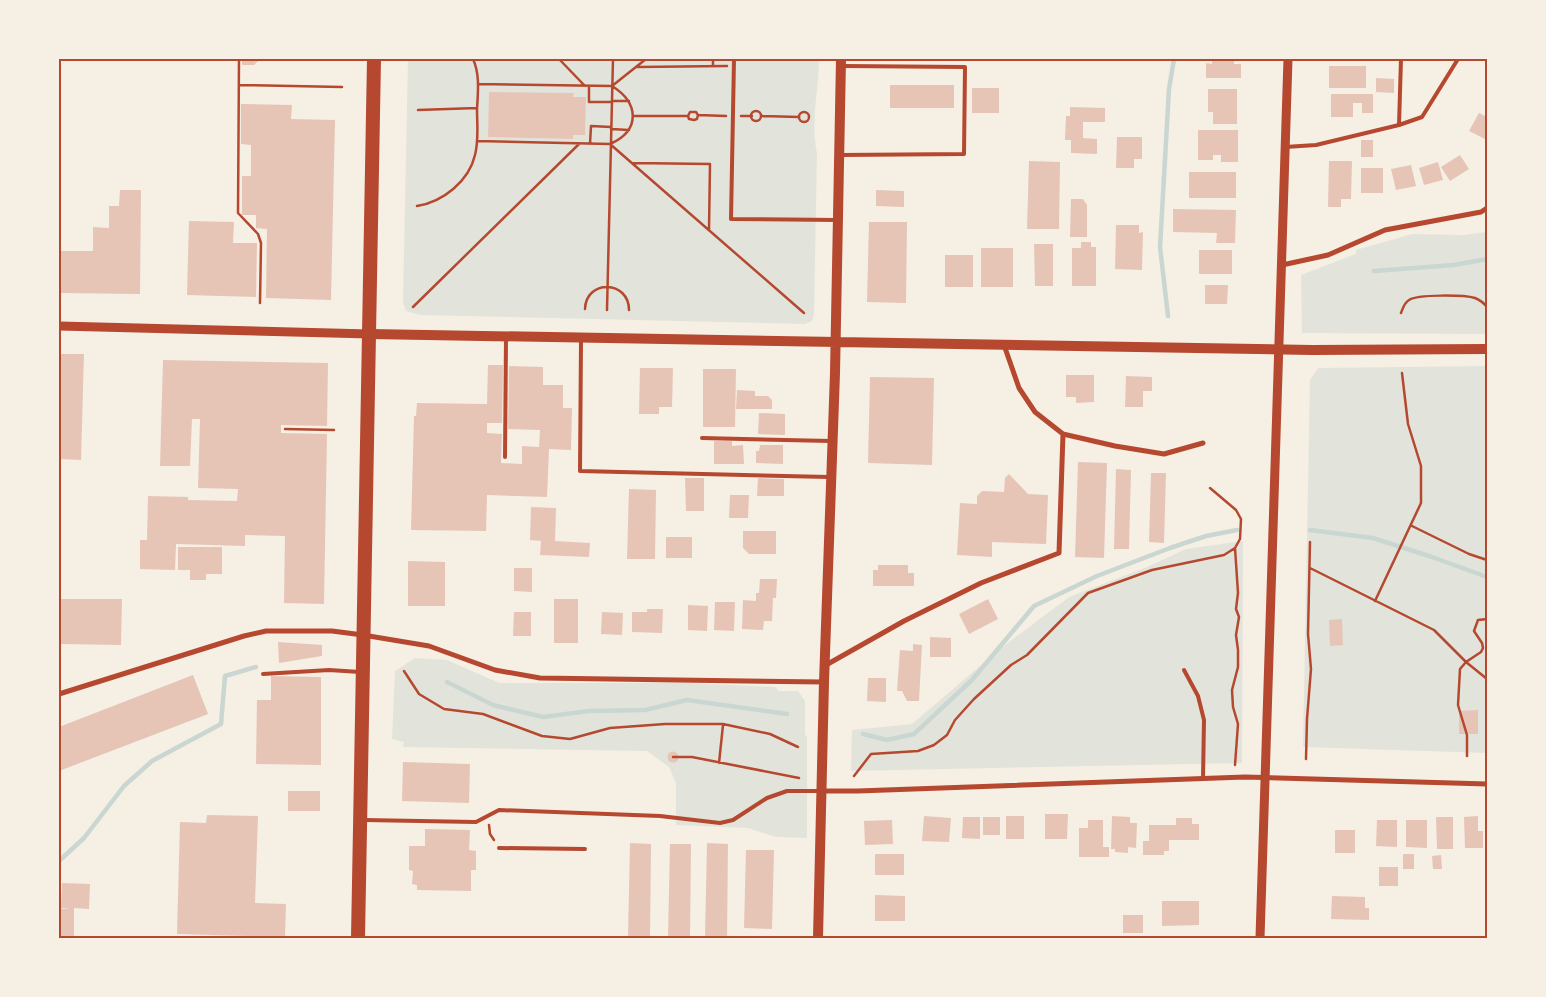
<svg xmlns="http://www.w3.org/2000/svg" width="1546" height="997" viewBox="0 0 1546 997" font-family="'Titillium Web',sans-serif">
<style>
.green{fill:#e2e4dc}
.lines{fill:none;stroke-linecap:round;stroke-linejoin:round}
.stream{stroke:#c9d6d2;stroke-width:4.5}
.building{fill:#e6c5b7}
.path{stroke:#b5482f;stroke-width:2.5}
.service{stroke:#b5482f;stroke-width:4}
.minor{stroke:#b5482f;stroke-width:5}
.tertiary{stroke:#b5482f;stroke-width:9}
.secondary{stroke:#b5482f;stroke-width:10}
.trunk{stroke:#b5482f;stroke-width:14}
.neatline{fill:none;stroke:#b5482f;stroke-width:2}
</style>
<rect width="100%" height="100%" fill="#f6efe4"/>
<!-- green -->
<path class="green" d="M408 59H819C819 90 810 121 817 153L814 314 812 321 805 324 420 315 406 311 403 302Z
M1487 232V334L1302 333 1301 275 1356 254V250L1412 234 1462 235Z
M1487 366V753L1303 747 1310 380 1318 368Z
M1243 541 1242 763 851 771 852 730 912 724 1001 648 1069 597 1147 567 1186 549Z
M415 658 447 660 499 683H688L776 687 778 691H798L805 701V734L807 737V838L776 837 748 828 676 825V783L669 767 647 751 403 747 404 742 392 739 395 671Z"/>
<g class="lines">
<!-- stream -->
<path class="stream" d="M1374 271 1454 265 1487 259
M1168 316 1160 247 1169 89 1174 59
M1310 530 1373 538 1432 557 1487 577
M447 682 493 705 543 717 589 711 645 710 687 700 787 714
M863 734 887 740 914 734 972 680 1034 606 1097 576 1170 548 1206 536 1237 530
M59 861 84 838 124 786 152 761 221 724 225 676 256 667"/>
</g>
<!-- building -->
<path class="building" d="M242 59H260L254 65H242Z
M1212 59H1234V64H1241V78H1206V63L1212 64Z
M1329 66H1366V88H1329Z
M1376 78 1394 79V93L1376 92Z
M890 85H954V108H890Z
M972 88H999V113H972Z
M1208 89H1237V124H1213V112H1208Z
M489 92 574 93 573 97H586L585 135H573V139L488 137Z
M1331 94H1373V113H1362V103H1353V117H1331Z
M241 104 292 105 291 119 335 120 331 300 266 298 267 229 256 228V215H242V176H251V145L241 144Z
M1070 107 1105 108V122H1083V138L1097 139V154L1071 153V140H1065L1066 116H1070Z
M1479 113 1487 117V140L1469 131Z
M1198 130H1238V162H1221V155H1213V160H1198Z
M1117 137H1142V159H1134V168H1116Z
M1361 140H1373V157H1361Z
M1460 155 1469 169 1450 181 1441 167Z
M1029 161 1060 162 1059 229H1027Z
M1329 161H1352L1351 199H1341V207H1328Z
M1438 162 1443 180 1424 185 1419 168Z
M1411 165 1416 186 1396 190 1391 169Z
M1361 168H1383V193H1361Z
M1189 172H1236V198H1189Z
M120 190H141L140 294 59 293V251H93V227L109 228V206H119Z
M876 190 904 191V207L876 206Z
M1071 199H1083L1087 205V237H1070Z
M1173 209 1236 210 1235 243H1216L1217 233 1173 232Z
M189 221 234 222 233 243H257L256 297 187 295Z
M869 222H907L906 303 867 302Z
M1116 225H1139V233L1143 232 1142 270 1115 269Z
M1081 242H1091V247H1096V286H1072V248H1081Z
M1034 244H1053V286H1035Z
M981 248H1013V287H981Z
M1199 250H1232V274H1199Z
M945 255H973V287H945Z
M1205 285H1228L1227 304H1205Z
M59 354H84L81 460 59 459Z
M163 360 328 363 327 426 281 425V433L327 434 324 604 284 603 285 536 245 535V546L176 544 175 570 140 569V540H147L148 496 188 497V500L237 501 238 489 198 488 200 419H192L190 466H160Z
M488 365H503L502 423H487V433L502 434 501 463 522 464V446L539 447 540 430 508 429 509 366 543 367V385H563V408H572L571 450 549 449 547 497 487 495 486 531 411 530 414 416H416L417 403 487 404Z
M640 368H673L672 407H659V414H639Z
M703 369H736L735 427H703Z
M1066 375H1094V402L1076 403V397H1066Z
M1126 376 1152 377V391H1143V407H1125Z
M870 377 934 378 932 465 868 463Z
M737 390 755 391V396H768L772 400V409H736Z
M759 413 785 414V435L758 434Z
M714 441H732V446L743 445 744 464H714Z
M760 445H783V464L756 463V451H759Z
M1078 462 1107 463 1104 558 1075 557Z
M1116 469 1131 470 1129 549H1114Z
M1151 473H1166L1164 543 1149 542Z
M1009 474 1028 494 1048 495 1046 544 992 542V557L957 555 960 503 977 504V496L982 491 1004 492 1005 478Z
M685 478H704V511H686Z
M758 478 784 479V496H757Z
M629 489 656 490 655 559H627Z
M730 495H749L748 518H729Z
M531 507 556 508 555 541 590 543 589 557 540 555 541 541 530 540Z
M743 531H776V554H749L743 548Z
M666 537H692V558H666Z
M178 547H222V574H206V580H190V570H178Z
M408 561 445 562V606H408Z
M878 565H908V573H914V586H873V570H878Z
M514 568H532V592L514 591Z
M760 579H777L776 598H773L772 621H764L763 630 742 629 743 600 756 601V593H759Z
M59 599H122L121 645 59 644Z
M554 599H578V643H554Z
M988 599 998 619 969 634 959 614Z
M715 602H735L734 631 714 630Z
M688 605 708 606 707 631 688 630Z
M647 609H663L662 633 632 632V612H647Z
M514 612H531V636H513Z
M602 612 623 613 622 635 601 634Z
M1342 619 1343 645 1330 646 1329 620Z
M930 637 951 638V657H930Z
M278 642 322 645V656L279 663Z
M913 644 922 645 919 701H907L902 691H897L900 650 913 651Z
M193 675 208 714 59 771V727Z
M271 676 321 677V765L256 764 257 700H271Z
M868 678H886V702L867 701Z
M1478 710V734H1459V711Z
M667.5 757a5.5 5.5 0 1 1 11 0a5.5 5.5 0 1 1-11 0Z
M403 762 470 764 469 803 402 801Z
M288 791H320V811H288Z
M1045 814H1068L1067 839H1045Z
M207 815 258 816 255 903 286 904 285 937 177 934 180 822 206 823Z
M924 816 951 818 949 842 922 841Z
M1006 816H1024V839H1006Z
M1112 816 1130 817V823H1137L1136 848 1128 847V853L1115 852V849H1111Z
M1478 816V831H1483V848H1465L1464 817Z
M963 817H980V839L962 838Z
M983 817H1000V835H983Z
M1436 817H1453V849H1437Z
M1176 818H1192V824H1199V840H1169V851H1164V855H1143V841H1149V825H1176Z
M892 820 893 844 865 845 864 821Z
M1088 820H1103V847H1109V857H1079V828H1088Z
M1377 820H1397V847L1376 846Z
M1406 820H1427V848L1406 847Z
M425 829 470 830 469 850 476 851V870H471V891L417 890V885L412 884 413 871 409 870V846H425Z
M1335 830H1355V853H1335Z
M630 843 651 844 650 938H628Z
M707 843 728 844 727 938H705Z
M670 844H691L690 938H668Z
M746 850H774L772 929 744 928Z
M875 854H904V875H875Z
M1403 854H1414V869H1403Z
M1441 855 1442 869H1433L1432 856Z
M1379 867H1398V886H1379Z
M62 883 90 884 89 909 74 908V938H59V909H70L61 908Z
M875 895 905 896V921H875Z
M1332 896 1365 897V908H1369V920L1331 919Z
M1162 901H1199V925L1162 926Z
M1123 915H1143V933H1123Z"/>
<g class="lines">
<!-- path -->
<path class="path" d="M239 59 238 213 258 234 261 243 260 303
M559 59 585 86
M713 66V59
M637 67 727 66
M478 84 612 86 646 59
M239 85 342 87
M589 86V102H612
M612 101H629
M418 110 477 108
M751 116a5 5 0 1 1 10 0a5 5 0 1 1-10 0Z
M799 117a5 5 0 1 1 10 0a5 5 0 1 1-10 0Z
M698 115 697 119 694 120 689 119 688 116 690 112H696L698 115 726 116
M633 116H688
M741 116H752
M761 116 799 117
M611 129 629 130
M477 141 610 144 804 313
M590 144 591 126 611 127
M610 144C641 130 639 103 612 86
M632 163 710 164 709 230
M417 206C443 202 469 181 475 155 479 140 477 124 477 109 478 92 480 74 473 59
M413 307 579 144
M585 309C586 279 629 280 629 310
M607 310 613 59
M1401 313C1403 308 1404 303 1409 300 1417 294 1465 295 1475 298 1480 300 1483 302 1487 307
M285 429 334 430
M1412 526 1469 554 1487 560
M1235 548 1238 593 1236 609 1239 617 1236 635 1238 650V667L1232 690 1233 707 1238 724 1235 765
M1310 568 1434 630 1466 662 1487 679
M1375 601 1421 503V466L1408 424 1402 373
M404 671 419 694 444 709 483 714 542 736 570 739 610 728 665 724H723L770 734 798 747
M1467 756V735L1458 705 1460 669 1466 662 1481 652 1483 648 1482 643 1474 631 1478 620 1487 619
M673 757H692L799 778
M1306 759 1307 719 1311 669 1308 634 1310 542
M719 763 723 725
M854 776 871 754 918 751 934 745 947 735 955 720 974 699 1011 665 1027 655 1088 593 1152 570 1224 555 1235 548 1240 539 1241 519 1236 510 1210 488
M489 825 490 834 494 840"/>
<!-- service -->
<path class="service" d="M734 59 731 219 838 220
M1399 125 1401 59
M1285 147 1316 145 1399 125 1422 117 1458 59
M840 155 964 154 965 67 843 66
M581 340 580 471 829 477
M702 438 831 441
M505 457 506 338
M1184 670 1198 696 1204 720 1203 779
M263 674 329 670 360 672
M364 820 476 822 499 810 660 816 720 823 733 820 767 798 787 791H820
M499 848 585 849"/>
<!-- minor -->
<path class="minor" d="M1282 265 1328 255 1385 230 1481 212 1487 208
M1004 345 1019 388 1035 412 1063 434 1115 446 1164 454 1203 443
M826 665 904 621 981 583 1059 553 1063 434
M59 694 244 636 266 631H332L363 635 429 646 495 670 540 678 824 682
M823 791H858L1245 777 1487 784"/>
<!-- tertiary -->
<path class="tertiary" d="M59 326 370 334
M1260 938 1288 59"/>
<!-- secondary -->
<path class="secondary" d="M370 334 1312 350 1487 349
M818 938 824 682 835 373 841 59"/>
<!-- trunk -->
<path class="trunk" d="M358 938 374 59"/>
</g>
<!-- border -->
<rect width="1546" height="997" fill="none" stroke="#f6efe4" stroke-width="120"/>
<rect x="60" y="60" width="1426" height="877" class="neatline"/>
</svg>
